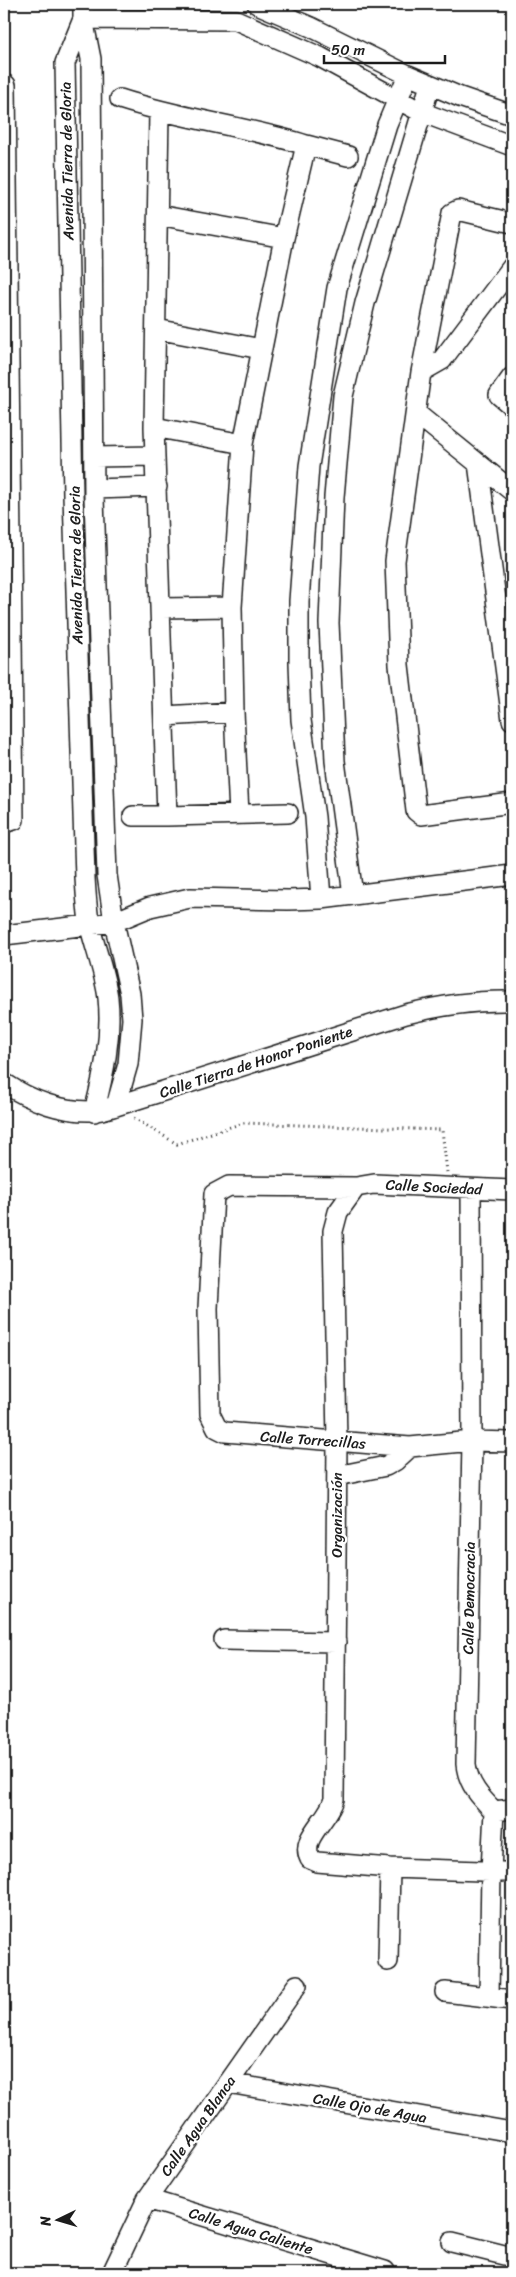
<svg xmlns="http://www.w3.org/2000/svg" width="516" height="2277" viewBox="0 0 516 2277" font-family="Sriracha,sans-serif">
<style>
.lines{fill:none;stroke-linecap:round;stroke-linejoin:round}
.minor-casing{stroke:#1c1c1c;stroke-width:22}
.path{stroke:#1c1c1c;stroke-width:3;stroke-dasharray:1 4;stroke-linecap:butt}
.minor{stroke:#fff;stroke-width:19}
.labels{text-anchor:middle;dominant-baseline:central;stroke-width:4.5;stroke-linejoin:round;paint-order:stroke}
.street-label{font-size:15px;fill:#1c1c1c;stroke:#fff}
</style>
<rect width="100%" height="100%" fill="#fff"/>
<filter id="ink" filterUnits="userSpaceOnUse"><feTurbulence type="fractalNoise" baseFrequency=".02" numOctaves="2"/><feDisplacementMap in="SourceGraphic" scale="10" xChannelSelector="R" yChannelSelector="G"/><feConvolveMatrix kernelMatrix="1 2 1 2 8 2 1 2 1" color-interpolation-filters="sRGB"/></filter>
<g filter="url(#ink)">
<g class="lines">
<!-- minor casing -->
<g class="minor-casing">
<path id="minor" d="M83 4V19L91 59 94 498 107 875 114 922 130 994 132 1019 128 1064 116 1106
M257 4 311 27 408 75 460 97 512 115
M83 19 65 63 73 495 85 878C86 894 87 911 90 927 96 951 105 974 108 998 112 1037 104 1074 94 1112
M83 19 236 20 320 57 421 112 512 146
M4 85H6L14 820 4 823
M120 99C181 119 244 126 306 145L284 238 243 444 232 607 234 712 239 814
M159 112 154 427 167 816 288 813
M306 145 348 156
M158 215 284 238
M512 223 458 210 452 213 421 372 395 561 399 665 416 811 421 815 512 803
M156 329 261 349
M421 372 442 360 512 267
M512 377 499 395 512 406
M417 414 512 491
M154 427 243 444
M94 457 155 456
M478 463 512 720
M94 489 157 487
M161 608 232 607
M164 716 234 712
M133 816H167
M353 895 335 761 329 623 334 497 343 396 365 303 430 85
M321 899 315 817 301 720 299 662V601L309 466 337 288 387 125 408 75
M4 935 114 922 150 907 190 898 288 900 321 899 512 875
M4 1083C30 1100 61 1112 93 1111 101 1111 109 1108 116 1106L406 1014C442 1005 475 1000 512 1001
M356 1187 338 1212 333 1231 337 1441 334 1799C329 1820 299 1838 310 1859L317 1862 390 1868 512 1872
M471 1189 472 1441 466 1764C468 1784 480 1797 494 1811L491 1871 489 1997
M512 1190 374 1184 356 1187 229 1186 214 1194 208 1308 210 1414 217 1428 225 1432 410 1447 472 1441 512 1442
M337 1476 386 1466 395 1461 410 1447
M224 1640 336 1642
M494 1811 512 1809
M388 1961 390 1868
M445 1992 512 2000
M228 2083 512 2132
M147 2199 385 2271
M452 2242 512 2257
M112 2273 147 2199 297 1985"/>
</g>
<!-- path -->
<path class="path" d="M134 1118 177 1144 243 1123 442 1130 447 1172"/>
<!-- minor -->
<use href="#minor" class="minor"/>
</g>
</g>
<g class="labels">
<!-- street labels -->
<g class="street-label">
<text transform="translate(67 161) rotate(-91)">Avenida Tierra de Gloria</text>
<text transform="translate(76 565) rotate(-91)">Avenida Tierra de Gloria</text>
<text transform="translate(256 1062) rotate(-18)">Calle Tierra de Honor Poniente</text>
<text transform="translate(434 1187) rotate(3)">Calle Sociedad</text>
<text transform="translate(313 1440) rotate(4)">Calle Torrecillas</text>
<text transform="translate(337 1515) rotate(-90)">Organización</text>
<text transform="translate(469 1598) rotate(-89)">Calle Democracia</text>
<text transform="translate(370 2108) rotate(10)">Calle Ojo de Agua</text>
<text transform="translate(198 2126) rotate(-55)">Calle Agua Blanca</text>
<text transform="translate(251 2231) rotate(17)">Calle Agua Caliente</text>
</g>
</g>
<!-- margin -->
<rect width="516" height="2277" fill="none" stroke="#fff" stroke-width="20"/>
<rect x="10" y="10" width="496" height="2257" fill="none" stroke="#1c1c1c" stroke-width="2" filter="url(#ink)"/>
<!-- north arrow -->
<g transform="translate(58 2220) rotate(265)" stroke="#ffffff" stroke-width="4" paint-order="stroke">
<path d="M0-4L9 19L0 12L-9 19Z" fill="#1c1c1c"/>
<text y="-8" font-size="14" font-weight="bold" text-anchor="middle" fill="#1c1c1c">N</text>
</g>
<!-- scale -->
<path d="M324 55v8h121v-8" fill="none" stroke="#1c1c1c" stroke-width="2.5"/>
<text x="331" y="55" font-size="15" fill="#1c1c1c" stroke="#ffffff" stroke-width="4" paint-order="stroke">50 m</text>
</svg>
